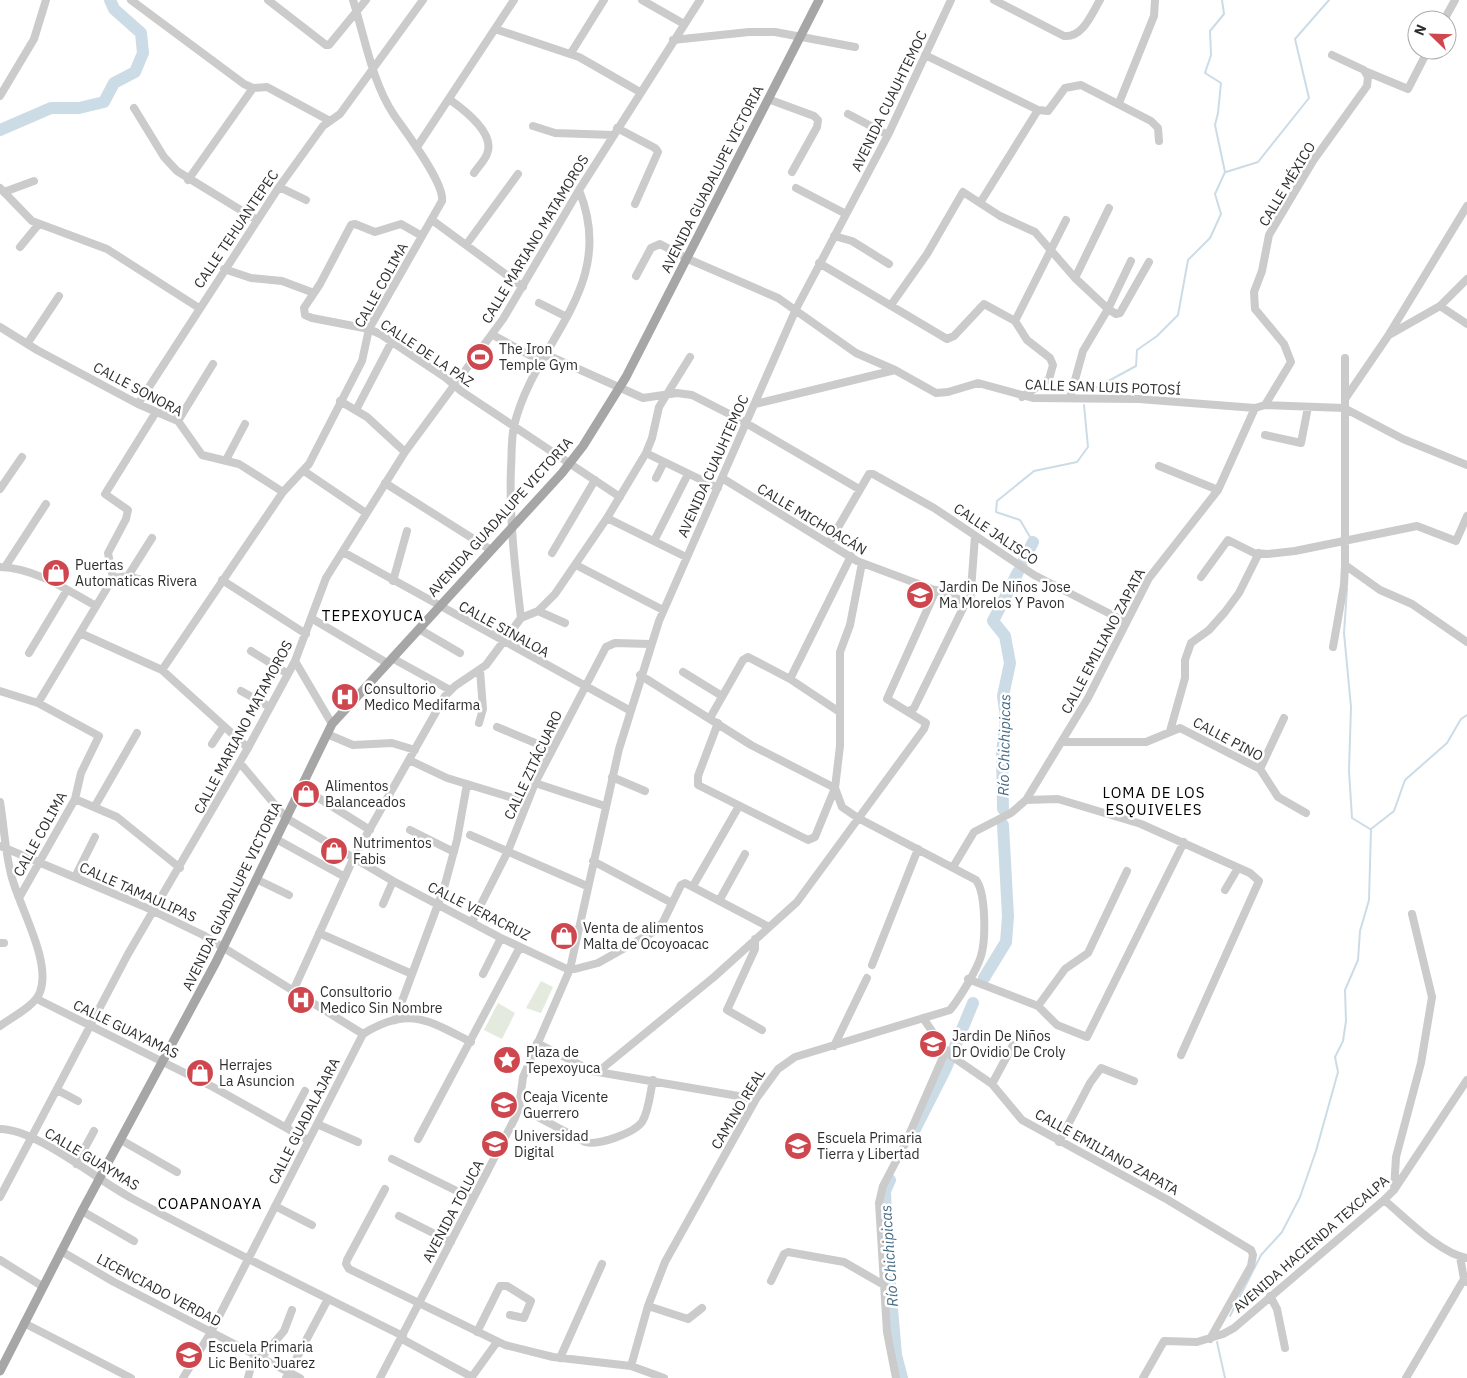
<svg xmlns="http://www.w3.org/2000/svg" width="1467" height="1378" viewBox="0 0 1467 1378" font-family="'IBM Plex Sans',sans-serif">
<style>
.green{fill:#e4eade}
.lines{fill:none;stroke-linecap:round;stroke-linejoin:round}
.stream{stroke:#ccdce7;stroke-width:2}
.river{stroke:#ccdce7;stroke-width:12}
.minor{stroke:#cbcbcb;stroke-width:8}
.major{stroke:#a6a6a6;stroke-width:9}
.labels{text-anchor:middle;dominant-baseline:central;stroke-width:5;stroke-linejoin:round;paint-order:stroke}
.street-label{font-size:14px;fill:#2e2e2e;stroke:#fff}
.poi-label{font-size:14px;fill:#2e2e2e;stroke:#fff;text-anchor:start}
.neighbourhood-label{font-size:15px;letter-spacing:1px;fill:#000;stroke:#fff}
.water-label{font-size:15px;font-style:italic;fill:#476c86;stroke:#fff}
</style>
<rect width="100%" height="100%" fill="#fff"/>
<!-- green -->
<path class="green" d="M541 981 553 987 541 1013 526 1008Z
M498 1003 515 1013 502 1039 484 1030Z"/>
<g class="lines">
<!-- stream -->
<path class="stream" d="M1226 172 1258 162 1309 98 1295 39 1329 0
M1090 391 1136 366 1137 350 1157 336 1178 315 1188 260 1210 238 1221 214 1215 194 1225 172 1215 125 1218 113 1221 83 1205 73 1211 55 1210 31 1224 14 1222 0
M1033 542 1020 520 996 512 997 501 1034 471 1077 462 1088 447 1084 405
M1347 589 1344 633 1351 707 1349 771 1352 818 1370 829
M1371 829 1394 811 1405 780 1447 743 1461 719 1467 715
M1230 1316 1261 1255 1282 1232 1300 1197 1316 1151 1338 1072 1335 1057 1343 1041 1346 1021 1345 990 1358 960 1360 931 1369 900 1371 829
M1217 1342 1225 1378"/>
<!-- river -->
<path class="river" d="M0 130 51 108H79L104 102 114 83 135 72 143 53 141 33 114 9 110 0
M1024 560 1033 542
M1003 809 1002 753 1006 717 1003 696 1010 663 1005 636 993 621 1018 572
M984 978 1006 942 1008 916 1003 825
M911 1137 946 1068 973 1003
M890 1180 885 1191 888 1262 896 1355 902 1378"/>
<!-- minor -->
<path class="minor" d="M131 0 244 84 253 88 267 87 330 121
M268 0 326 45H329L366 0
M642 0 684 24
M994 0 1064 36C1083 38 1092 13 1100 0
M1444 20 1455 0
M495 29 579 57 640 92
M673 40 749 32H775L855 47
M571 53 604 0
M925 55 1038 110
M1367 72 1408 89 1428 50
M0 96 34 39 46 0
M449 99C463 109 496 133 487 154 485 160 478 167 474 173
M768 99 814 116 818 120 817 127 792 172
M1119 103 1154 16 1155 0
M134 108 164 157 177 171 257 220
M848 114 888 135
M533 126 555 133 613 135
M617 128 655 148 658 152 635 204
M417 147 514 0
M188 180 253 88
M279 187 306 200
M0 188 32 221 107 249 199 308
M796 188 846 214
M4 192 34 181
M980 203 1038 110 1048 111 1065 88 1081 85 1151 121 1158 128 1159 141
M432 220 523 287
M422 236 401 224 375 232 355 224 351 225 320 284 304 308 305 315 312 318 369 329 380 334 446 378 461 391 620 497
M834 236 852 241 889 264
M466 245 518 174
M20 247 38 225
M819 263 947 339 954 336 984 304 1015 321 1027 340 1050 358 1053 365 1049 379 1022 397
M224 269 251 278 282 281 314 293
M636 276 651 248 660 244 688 259 778 298 856 353 895 370 936 393 948 392 978 383 1033 398 1139 399 1255 408 1265 405 1344 408 1403 439 1467 465
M1075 278 1109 208
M539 303 567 317
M891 305 927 254 963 192 1000 216 1035 232 1075 278 1108 309 1116 314 1120 313 1149 262
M1440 306 1467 324
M1015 321 1066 220
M0 327 37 350 138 404 178 421 202 455 239 464 283 492
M493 335 542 362
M1389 335 1440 306 1467 279
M27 344 59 296
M547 355 643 398 677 393 692 395 739 419 859 489
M1345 358V399
M1070 398 1083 351 1108 309 1131 261
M340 401 367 417 405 452
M138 404 279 187 323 126 340 114 423 0
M755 404 895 370
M1265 405 1291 362 1284 344 1255 309 1254 292 1262 271 1269 235 1313 161 1367 86 1368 77 1364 70 1332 55
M356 410 392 341
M178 421 213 364
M1265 435 1301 443 1308 407
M646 453 718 488
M226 460 245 424
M1159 466 1218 490
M304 471 366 513
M656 478 664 462
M722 478 857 561 977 606
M385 483 491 550
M0 489 22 457
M607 518 686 557
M654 541 688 474
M829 543 869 474H873L934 508 1034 575 1126 622
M343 552 629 710
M552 553 595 480
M576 565 663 610
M1345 565V399L1388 336 1467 206
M0 567C35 568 67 590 96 606
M5 567 46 504
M128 576 152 538
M1201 577 1228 540 1254 553 1268 554 1295 551 1417 526 1456 541 1467 516
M113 578 128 576 146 581
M222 580 306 634
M393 581 407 531
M970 604 975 536
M538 611 565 623
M311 618 387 663
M521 618C515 568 509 518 511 467 512 454 511 439 514 426 534 341 619 288 579 190
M419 629 460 653
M80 633 162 670 248 748
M1333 647 1344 585 1345 565 1380 590 1412 604 1467 642
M251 651 288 674
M29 653 67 590
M392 658 450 690
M295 661 332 724
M162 670 283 492 309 464 362 361 369 329 442 201C445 183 405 131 394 115 372 82 365 38 353 0
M683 672 722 696
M790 679 851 556
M0 691 38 703 99 736 81 773 75 799 19 898
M241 691 270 707
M38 703 113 578 108 553 126 519 128 510 105 494 156 412
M909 711 914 708 966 602
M710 718 743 660 748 657 790 679 838 711
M479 723 483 709 480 670
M718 723 698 776V785L808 840 815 837 835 788 840 746V652L850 625 862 563
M497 727 552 750
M1170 731 1185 678V660L1191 643 1209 630 1225 612 1239 593 1259 553
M327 734 353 745 392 743 415 750
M1063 742H1146L1180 728 1260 769 1278 797 1306 813
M212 744 224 726
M409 760 447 778 526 802
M240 763 286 818 393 881 501 938 565 968 575 969 598 963 655 931 663 922 681 885 685 883 769 927
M1260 769 1284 718
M612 777 645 791
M535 783 605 806
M301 787 370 830
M75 799 117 817 180 868
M1026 800 1058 799 1141 824 1250 873 1259 881 1181 1055
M0 802C4 826 5 851 11 874 18 905 52 961 40 992 35 1006 12 1017 0 1026
M95 806 137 733
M410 830 454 852
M470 835 587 886
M276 839 345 877
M0 846 143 906 203 935 363 1034
M593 861 672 903
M953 867 974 832 1011 813 1026 800 1088 698 1149 578 1218 490 1255 408
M75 877 95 837
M256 879 289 895
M693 886 739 806
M1225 890 1238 868
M719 901 745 854
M383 904 393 881
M472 922 508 851 535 783 606 647 615 643 650 644
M319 933 412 974
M755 939V949L727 1010 762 1030
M0 943H4
M872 965 918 849
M483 974 501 938
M968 979 1038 1006 1057 1025 1087 1037 1184 842
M293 991 354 857 445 696 455 686 486 665 521 618 538 611 555 594 607 518 646 453 652 438 659 407 690 357
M37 999 213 1087 308 1140
M1038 1006 1065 969 1088 953 1127 871
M923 1018 947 1053 992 1084 1022 1120 1168 1200 1251 1250 1253 1255 1251 1266 1210 1339
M395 1020 444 888 457 840 467 784
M363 1034C409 1005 429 1021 471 1042
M537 1043 592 1071 756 1099
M834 1046 867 978
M599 1071 714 977 797 902 924 729 926 723 887 699 936 590
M992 1084 1013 1045
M57 1090 78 1101
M519 1107 585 1142C598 1146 634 1133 642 1122 649 1111 650 1093 653 1080
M317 1124 358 1142
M286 1127 305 1091
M0 1129C37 1129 98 1181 133 1199 222 1247 313 1291 403 1336
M418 1139 520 947
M121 1140 177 1172
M1059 1142 1090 1083 1101 1068 1134 1081
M392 1159 473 1199
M76 1164 94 1131
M385 1189 347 1260 346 1264 349 1269 505 1345 553 1357 631 1366 664 1378
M1394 1190 1396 1157 1421 1063 1432 997 1412 914
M0 1197 128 954 248 748 295 661 326 578 405 452 503 319 579 190 700 0
M1384 1200C1405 1217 1440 1254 1467 1258
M275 1206 312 1225
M82 1211 134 1241
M399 1216 451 1242
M61 1251 114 1282 300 1378
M1460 1257 1464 1279 1467 1282
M0 1260 42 1286
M771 1281 784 1254 788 1252 844 1262 884 1285
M1270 1296 1277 1309 1285 1348
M648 1306 688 1319 702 1308
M24 1323 131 1378
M477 1332 500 1286H507L531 1301 524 1318 510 1315
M402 1339 472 1377
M261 1358 284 1331 292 1310
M560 1358 602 1264
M631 1366 648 1306 665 1262 756 1099 778 1069 795 1057 950 1010C959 999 977 970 981 956 986 939 986 893 976 880L858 818 842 807 835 788 751 745 640 675
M183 1378 211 1332 363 1034
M248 1378 254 1355
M286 1378 328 1299
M380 1378 515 1118 519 1107 523 1077 570 969 619 749 659 621 796 309 888 135 951 0
M471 1378 497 1342
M896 1378 887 1332 879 1203 883 1186 905 1144 946 1050
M1143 1378 1164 1341 1197 1342 1223 1334 1234 1328 1384 1200 1394 1190 1467 1080
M1406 1378 1464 1279"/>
<!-- major -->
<path class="major" d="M0 1371 82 1211 216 962 332 724 562 473 583 446 626 377 819 0"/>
</g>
<!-- icons -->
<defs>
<g id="stadium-disc" transform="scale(1.4375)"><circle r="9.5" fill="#cf474e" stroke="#fff"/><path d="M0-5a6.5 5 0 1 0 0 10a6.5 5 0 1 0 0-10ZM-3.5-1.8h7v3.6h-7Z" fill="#fff"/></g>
<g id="shop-disc" transform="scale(1.4375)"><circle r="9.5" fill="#cf474e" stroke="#fff"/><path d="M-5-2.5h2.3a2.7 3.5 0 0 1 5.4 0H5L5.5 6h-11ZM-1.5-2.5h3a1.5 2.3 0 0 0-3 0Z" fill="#fff"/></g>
<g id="school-disc" transform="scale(1.4375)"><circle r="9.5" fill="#cf474e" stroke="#fff"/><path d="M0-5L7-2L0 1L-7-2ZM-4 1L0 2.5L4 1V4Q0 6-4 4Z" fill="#fff"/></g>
<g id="hospital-disc" transform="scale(1.4375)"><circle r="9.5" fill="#cf474e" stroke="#fff"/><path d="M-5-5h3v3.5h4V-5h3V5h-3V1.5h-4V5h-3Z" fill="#fff"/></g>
<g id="sight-disc" transform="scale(1.4375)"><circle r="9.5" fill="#cf474e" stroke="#fff"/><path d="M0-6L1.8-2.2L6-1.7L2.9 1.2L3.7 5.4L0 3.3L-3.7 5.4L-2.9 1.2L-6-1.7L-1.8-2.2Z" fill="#fff"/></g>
<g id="university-disc" transform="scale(1.4375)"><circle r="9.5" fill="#cf474e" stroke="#fff"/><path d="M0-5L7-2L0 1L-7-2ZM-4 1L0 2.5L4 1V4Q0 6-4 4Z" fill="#fff"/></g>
</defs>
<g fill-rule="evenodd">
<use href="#stadium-disc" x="480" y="357"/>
<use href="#shop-disc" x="56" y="573"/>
<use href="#school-disc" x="920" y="595"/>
<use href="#hospital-disc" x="345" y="697"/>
<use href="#shop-disc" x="306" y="794"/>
<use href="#shop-disc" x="334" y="851"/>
<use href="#shop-disc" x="564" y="936"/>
<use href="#hospital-disc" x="301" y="1000"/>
<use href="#school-disc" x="933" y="1044"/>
<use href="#sight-disc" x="507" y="1060"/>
<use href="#shop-disc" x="200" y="1073"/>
<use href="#school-disc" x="504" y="1105"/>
<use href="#university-disc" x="495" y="1144"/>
<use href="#school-disc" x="798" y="1146"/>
<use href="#school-disc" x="189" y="1355"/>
</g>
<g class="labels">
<!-- street labels -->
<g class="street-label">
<text transform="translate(889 101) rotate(-64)">AVENIDA CUAUHTEMOC</text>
<text transform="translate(712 179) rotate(-63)">AVENIDA GUADALUPE VICTORIA</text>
<text transform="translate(1287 184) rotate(-59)">CALLE MÉXICO</text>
<text transform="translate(236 229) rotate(-56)">CALLE TEHUANTEPEC</text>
<text transform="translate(535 239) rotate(-59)">CALLE MARIANO MATAMOROS</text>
<text transform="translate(381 285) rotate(-61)">CALLE COLIMA</text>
<text transform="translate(427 353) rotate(34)">CALLE DE LA PAZ</text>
<text transform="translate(1103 387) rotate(2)">CALLE SAN LUIS POTOSÍ</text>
<text transform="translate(138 389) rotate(28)">CALLE SONORA</text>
<text transform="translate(713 466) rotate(-66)">AVENIDA CUAUHTEMOC</text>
<text transform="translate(500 517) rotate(-48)">AVENIDA GUADALUPE VICTORIA</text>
<text transform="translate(812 519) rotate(31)">CALLE MICHOACÁN</text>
<text transform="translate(996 534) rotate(34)">CALLE JALISCO</text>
<text transform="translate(504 629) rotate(29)">CALLE SINALOA</text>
<text transform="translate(1103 641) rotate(-62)">CALLE EMILIANO ZAPATA</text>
<text transform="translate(243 727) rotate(-62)">CALLE MARIANO MATAMOROS</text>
<text transform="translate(1228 739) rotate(28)">CALLE PINO</text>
<text transform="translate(533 765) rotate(-65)">CALLE ZITÁCUARO</text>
<text transform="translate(40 834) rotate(-61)">CALLE COLIMA</text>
<text transform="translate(138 892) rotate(24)">CALLE TAMAULIPAS</text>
<text transform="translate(232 896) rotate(-64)">AVENIDA GUADALUPE VICTORIA</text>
<text transform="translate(479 911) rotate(27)">CALLE VERACRUZ</text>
<text transform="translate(126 1029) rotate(26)">CALLE GUAYAMAS</text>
<text transform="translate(738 1109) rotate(-59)">CAMINO REAL</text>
<text transform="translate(304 1121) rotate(-63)">CALLE GUADALAJARA</text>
<text transform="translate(1107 1152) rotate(29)">CALLE EMILIANO ZAPATA</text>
<text transform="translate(92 1159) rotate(31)">CALLE GUAYMAS</text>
<text transform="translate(453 1211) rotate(-62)">AVENIDA TOLUCA</text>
<text transform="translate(1311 1244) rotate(-41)">AVENIDA HACIENDA TEXCALPA</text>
<text transform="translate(159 1290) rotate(28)">LICENCIADO VERDAD</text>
</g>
<!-- poi labels -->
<g class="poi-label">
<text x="499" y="349">The Iron<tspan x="499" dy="16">Temple Gym</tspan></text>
<text x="75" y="565">Puertas<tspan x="75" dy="16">Automaticas Rivera</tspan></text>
<text x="939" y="587">Jardin De Niños Jose<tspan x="939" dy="16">Ma Morelos Y Pavon</tspan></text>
<text x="364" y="689">Consultorio<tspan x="364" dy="16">Medico Medifarma</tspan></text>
<text x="325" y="786">Alimentos<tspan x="325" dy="16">Balanceados</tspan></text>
<text x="353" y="843">Nutrimentos<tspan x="353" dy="16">Fabis</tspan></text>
<text x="583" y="928">Venta de alimentos<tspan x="583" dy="16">Malta de Ocoyoacac</tspan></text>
<text x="320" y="992">Consultorio<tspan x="320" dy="16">Medico Sin Nombre</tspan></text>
<text x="952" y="1036">Jardin De Niños<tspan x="952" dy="16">Dr Ovidio De Croly</tspan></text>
<text x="526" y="1052">Plaza de<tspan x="526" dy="16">Tepexoyuca</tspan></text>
<text x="219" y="1065">Herrajes<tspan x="219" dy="16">La Asuncion</tspan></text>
<text x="523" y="1097">Ceaja Vicente<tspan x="523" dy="16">Guerrero</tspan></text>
<text x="514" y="1136">Universidad<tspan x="514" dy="16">Digital</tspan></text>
<text x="817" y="1138">Escuela Primaria<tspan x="817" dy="16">Tierra y Libertad</tspan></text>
<text x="208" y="1347">Escuela Primaria<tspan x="208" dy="16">Lic Benito Juarez</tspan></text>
</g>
<!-- neighbourhood labels -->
<g class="neighbourhood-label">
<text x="373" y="615">TEPEXOYUCA</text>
<text x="1154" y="792">LOMA DE LOS<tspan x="1154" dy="17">ESQUIVELES</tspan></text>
<text x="210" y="1203">COAPANOAYA</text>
</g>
<!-- water labels -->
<g class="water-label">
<text transform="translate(1004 745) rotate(-89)">Río Chichipicas</text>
<text transform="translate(889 1256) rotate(-94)">Río Chichipicas</text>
</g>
</g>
<!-- north arrow -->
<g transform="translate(1432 35) rotate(293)"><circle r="24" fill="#ffffff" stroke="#ababab"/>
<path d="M0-4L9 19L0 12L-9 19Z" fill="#cf474e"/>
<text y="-8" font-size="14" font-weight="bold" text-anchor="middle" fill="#2e2e2e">N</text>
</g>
</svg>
